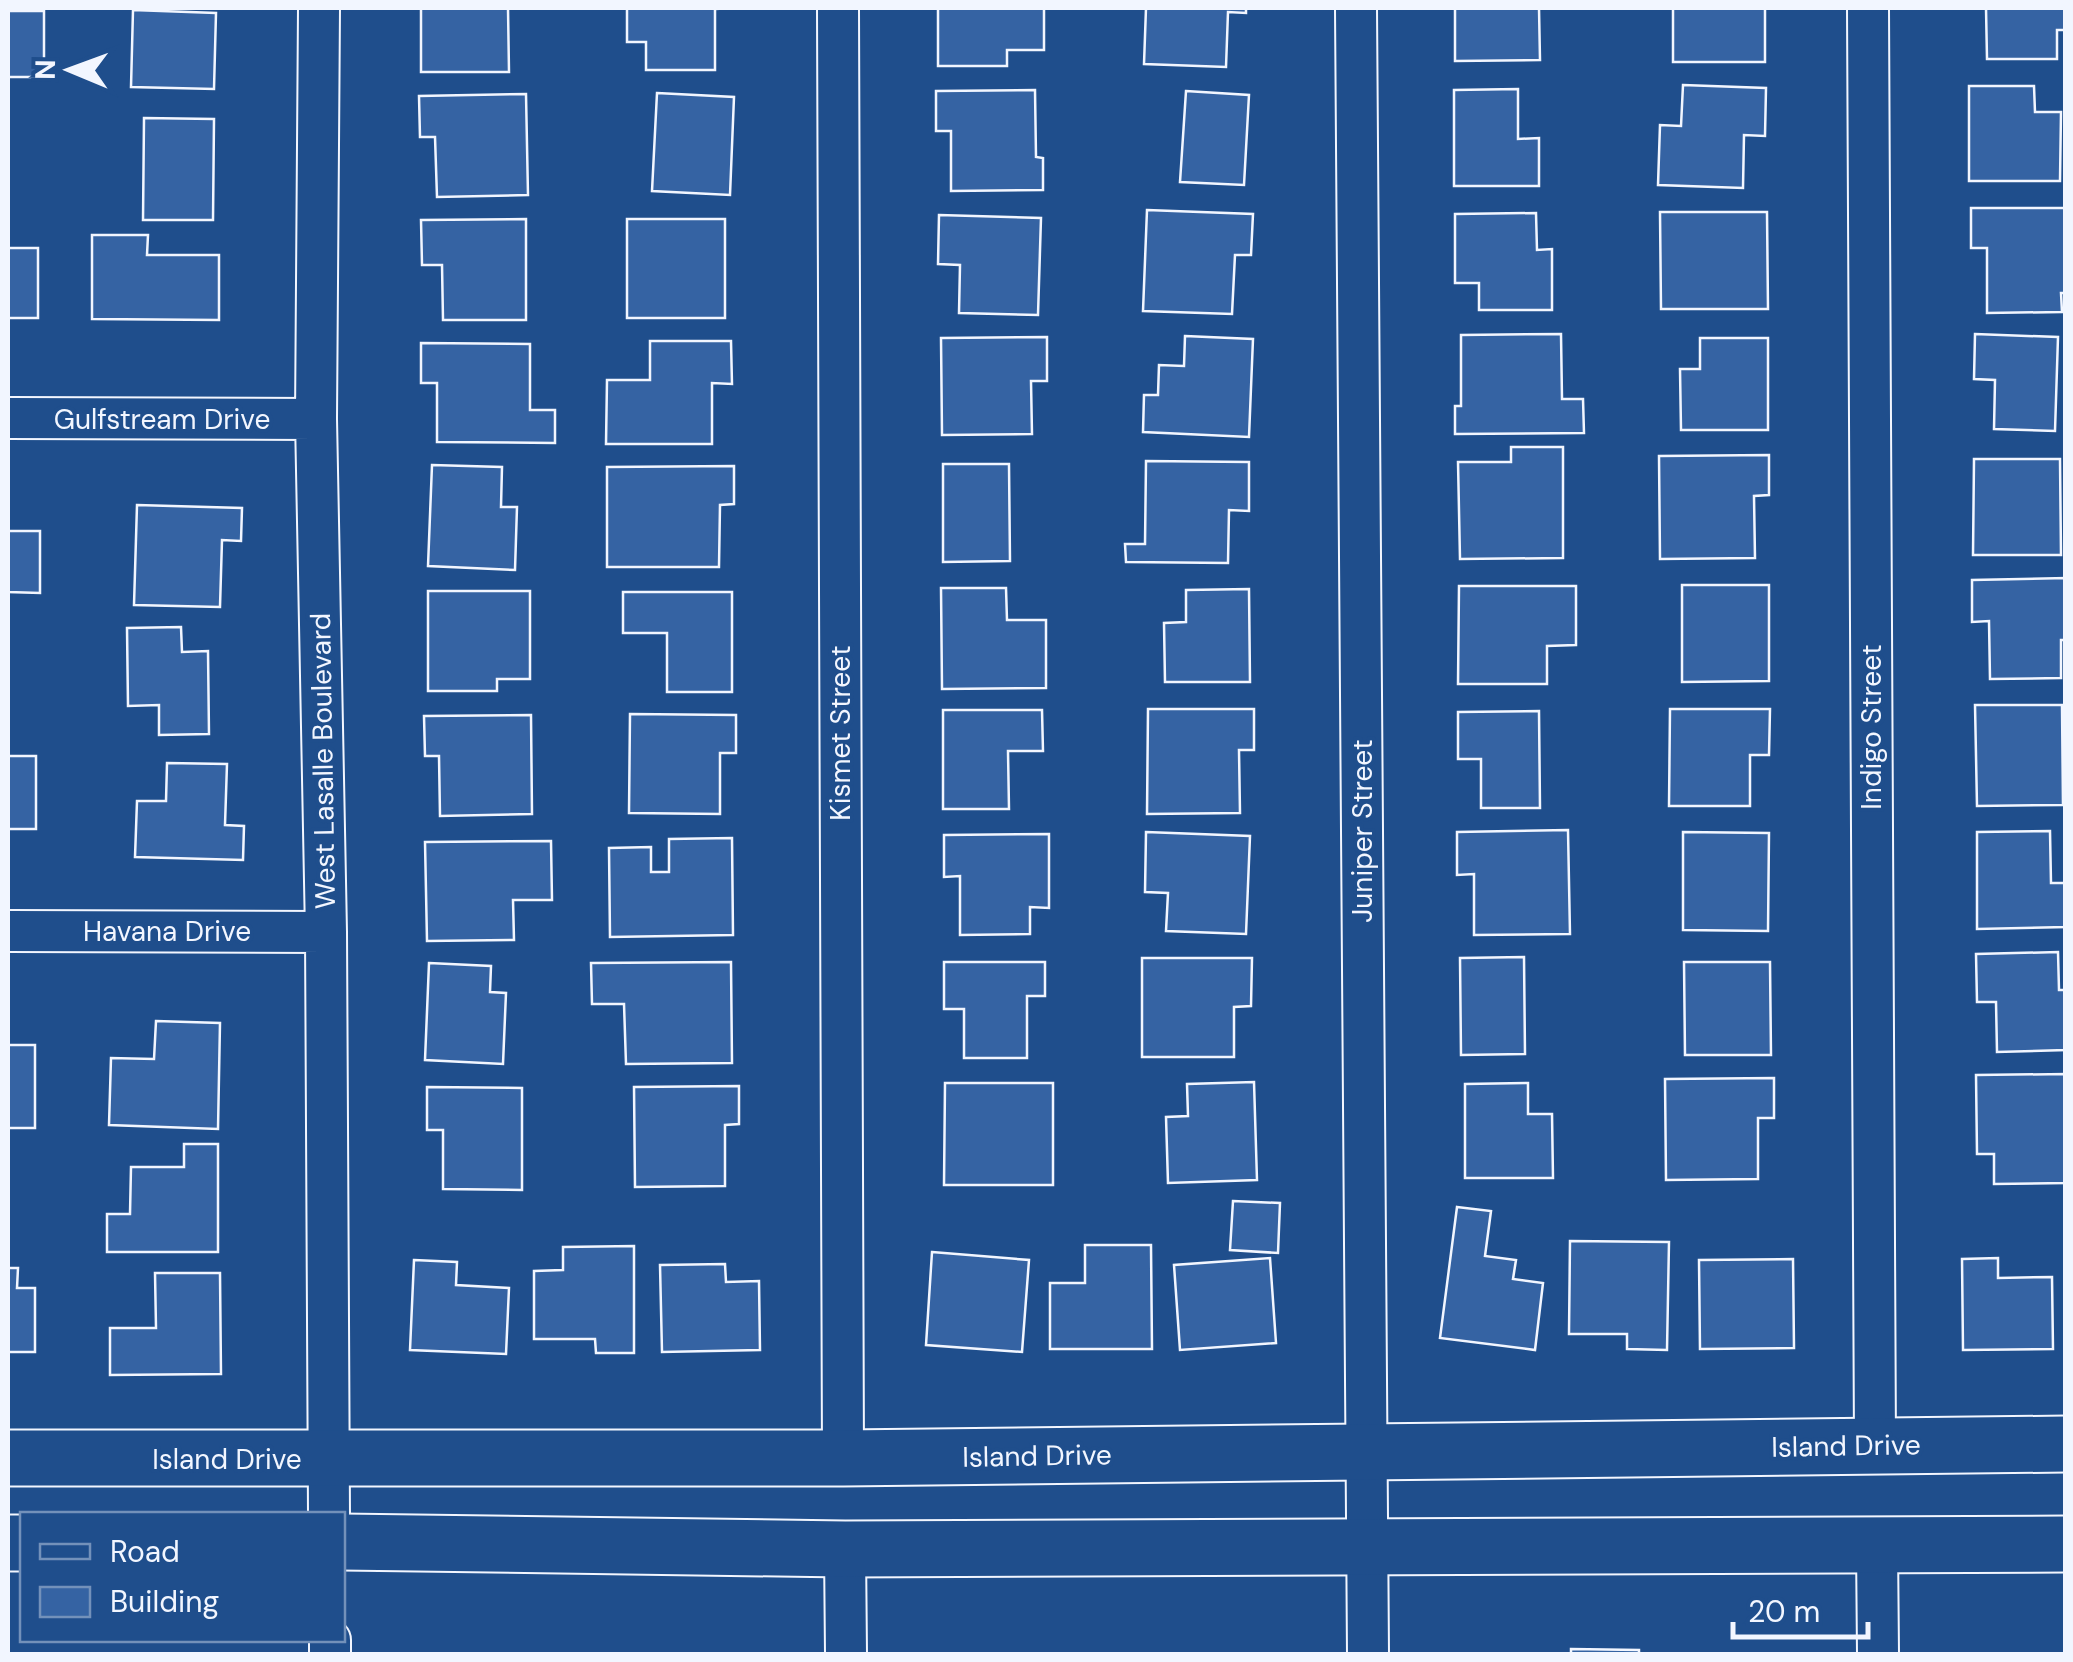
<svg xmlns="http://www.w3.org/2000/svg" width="2073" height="1662" viewBox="0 0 2073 1662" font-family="'DM Sans',sans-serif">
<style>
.building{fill:#3563a3;stroke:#f2f6ff;stroke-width:2.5}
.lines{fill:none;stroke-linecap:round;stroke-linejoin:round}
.street-casing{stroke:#f2f6ff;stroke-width:44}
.secondary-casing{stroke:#f2f6ff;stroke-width:59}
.street{stroke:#1f4e8c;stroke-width:40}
.secondary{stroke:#1f4e8c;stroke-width:55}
.labels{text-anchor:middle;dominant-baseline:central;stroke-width:8;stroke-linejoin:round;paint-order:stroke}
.street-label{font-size:28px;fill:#f2f6ff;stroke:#1f4e8c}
</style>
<rect width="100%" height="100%" fill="#1f4e8c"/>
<!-- building -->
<path class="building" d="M421 8H508L509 72H421Z
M627 8H733L715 9V70H646V42H627Z
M938 8H1044V50H1007V66H938Z
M1146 8H1246V13L1228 12 1226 67 1144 64Z
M1455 8H1539L1540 60 1455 61Z
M1673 8H1765V62H1673Z
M1986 8H2066V30H2057V59H1987Z
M133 10 216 13 214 89 131 87Z
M8 11H44V77H8V92Z
M1683 85 1766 88 1765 136 1744 135 1743 188 1658 185 1660 125 1681 126Z
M1969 86H2034L2035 112H2061L2060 181H1969Z
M1518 89V139L1539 138V186H1454V90Z
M1035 90 1036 157 1043 158V190L951 191V131H936V91Z
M1186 91 1249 95 1244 185 1180 182Z
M657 93 734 97 730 195 652 191Z
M526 94 528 195 437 197 435 137H420L419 96Z
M144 118 214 119 213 220H143Z
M1971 208H2066V293H2061L2062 312 1987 313V248H1971Z
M1147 210 1253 214 1251 255H1235L1232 314 1143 311Z
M1660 212H1767L1768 309H1661Z
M1536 213 1537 250 1552 249V310H1479V283H1455V214Z
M939 215 1041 218 1038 315 959 313 960 265 938 264Z
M526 219V320H443L442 265H422L421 220Z
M627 219H725V318H627Z
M92 235H148L147 255H219V320L92 319Z
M8 248H38V318H8Z
M1561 334 1562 399H1583L1584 433 1455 434V406H1461V335Z
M1975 334 2058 337 2055 431 1994 429 1995 380 1974 379Z
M1185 336 1253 339 1249 437 1143 432 1144 395H1158L1159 365 1184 366Z
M1047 337V381H1031L1032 434 942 435 941 338Z
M1700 338H1768V430H1681L1680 369H1700Z
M650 341H731L732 384 712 383V444H606L607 380H650Z
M421 343 530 344V410H555V443L437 442V383H421Z
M1511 447H1563V558L1460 559 1458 462H1511Z
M1769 455V495L1754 496 1755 558 1660 559 1659 456Z
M1974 459H2060L2061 555H1973Z
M1146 461 1249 462V511L1229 510 1228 563 1126 562 1125 544H1145Z
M943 464H1009L1010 561 943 562Z
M432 465 502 467 501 507H517L515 570 428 566Z
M734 466V504L720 505 719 567H607V467Z
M137 505 242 508 241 541 222 540 220 607 134 605Z
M8 531H40V593L8 592Z
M2066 578V640H2061V678L1990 679 1989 621 1972 622V580Z
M1682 585H1769V681L1682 682Z
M1459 586H1576V645L1547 646V684H1458Z
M941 588H1006L1007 620H1046V688L942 689Z
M1249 589 1250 682H1165L1164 623 1186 622V590Z
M428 591H530V679H497V691H428Z
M623 592H732V692H667V633H623Z
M181 627 182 652 208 651 209 734 159 735V705L128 706 127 628Z
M1975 705H2062L2063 805 1977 806Z
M1148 709H1254V750H1239L1240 813 1147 814Z
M1670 709H1770L1769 755H1750V806H1669Z
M943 710H1042L1043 751H1008L1009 809H943Z
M1539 711 1540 808H1481V759H1458V712Z
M630 714 736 715V753H720V814L629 813Z
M531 715 532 814 440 816 439 756H425L424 716Z
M8 756H36V829H8Z
M167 763 227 764 225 825 244 826 243 860 135 857 137 801H166Z
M1568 830 1570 934 1474 935V874L1457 875V832Z
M2050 831 2051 883H2066V927L1977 929V832Z
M1146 832 1250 836 1246 934 1166 931 1168 893 1145 892Z
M1683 832 1769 833 1768 931 1683 930Z
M1049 834V908L1030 907V934L960 935V876L944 877V835Z
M732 838 733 935 610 937 609 848 651 847V872H669V839Z
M551 841 552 900H513L514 940 427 941 425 842Z
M2058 952 2059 990H2066V1050L1997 1052 1996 1002H1977L1976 954Z
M1524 957 1525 1054 1461 1055 1460 958Z
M1142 958H1252L1251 1006 1234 1007V1057H1142Z
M731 962 732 1063 626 1064 624 1004H592L591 963Z
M944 962H1045V996H1027V1058H964V1009H944Z
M1684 962H1770L1771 1055H1685Z
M429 963 491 966 490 992 506 993 503 1064 425 1060Z
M156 1021 220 1023 218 1129 109 1125 111 1058 154 1059Z
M8 1045H35V1128H8Z
M2066 1074V1183L1994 1184V1154H1977L1976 1075Z
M1774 1078V1118H1758V1179L1666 1180 1665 1079Z
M1254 1082 1257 1180 1168 1183 1166 1117 1188 1116 1187 1084Z
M945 1083H1053V1185H944Z
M1528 1083V1114H1552L1553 1178H1465V1084Z
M739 1086V1124L725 1125V1186L635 1187 634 1087Z
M427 1087 522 1088V1190L443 1189V1130H427Z
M184 1144H218V1252H107V1214H130L131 1167H184Z
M1233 1201 1280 1203 1278 1253 1230 1250Z
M1457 1207 1491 1211 1485 1256 1516 1260 1513 1279 1543 1283 1535 1350 1440 1338Z
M1570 1241 1669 1242 1667 1350 1627 1349V1334H1569Z
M1085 1245H1151L1152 1349H1050V1283H1085Z
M634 1246V1353H596L595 1339H534V1271L563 1270V1247Z
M932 1252 1029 1260 1022 1352 926 1345Z
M1270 1258 1276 1343 1180 1350 1174 1265Z
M1998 1258V1278L2052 1277 2053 1349 1963 1350 1962 1259Z
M1793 1259 1794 1348 1700 1349 1699 1260Z
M414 1260 457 1262 456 1285 509 1288 506 1354 410 1350Z
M725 1264 726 1282 759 1281 760 1350 662 1352 660 1265Z
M8 1268H18L17 1288H35V1352H8Z
M155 1273H220L221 1374 110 1375V1328H156Z
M1571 1649 1639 1650V1654H1571Z"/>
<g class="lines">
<!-- street casing -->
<g class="street-casing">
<path id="street" d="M319 8 316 419 326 932 329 1514
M838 8 843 1458
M1356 8 1368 1654
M1868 8 1875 1446
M8 418 316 419
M8 931 326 932
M1877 1546 1878 1654
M845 1549 846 1654
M330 1640V1654"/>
</g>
<!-- secondary casing -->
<g class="secondary-casing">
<path id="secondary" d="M8 1458H843L2066 1444
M342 1542 845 1549 2066 1544
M8 1543H22"/>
</g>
<!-- street -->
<use href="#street" class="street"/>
<!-- secondary -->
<use href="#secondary" class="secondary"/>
</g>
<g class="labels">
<!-- street labels -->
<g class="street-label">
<text x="162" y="419">Gulfstream Drive</text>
<text transform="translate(1871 727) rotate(-90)">Indigo Street</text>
<text transform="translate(840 733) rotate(-90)">Kismet Street</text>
<text transform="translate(323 761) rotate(-91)">West Lasalle Boulevard</text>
<text transform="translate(1362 831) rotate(-90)">Juniper Street</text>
<text x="167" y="931">Havana Drive</text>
<text transform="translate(1846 1446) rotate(-1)">Island Drive</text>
<text transform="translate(1037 1456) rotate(-1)">Island Drive</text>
<text x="227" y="1459">Island Drive</text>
</g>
</g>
<!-- border -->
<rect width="2073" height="1662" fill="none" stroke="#f2f6ff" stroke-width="20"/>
<!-- legend -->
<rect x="20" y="1512" width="325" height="130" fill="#1f4e8c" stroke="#7391ba" stroke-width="2.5"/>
<rect x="40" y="1544" width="50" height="15" fill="#1f4e8c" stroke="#7391ba" stroke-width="2.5"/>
<text x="110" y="1562" font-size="30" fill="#f2f6ff">Road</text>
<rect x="40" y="1587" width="50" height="30" fill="#3563a3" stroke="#7391ba" stroke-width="2.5"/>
<text x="110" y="1612" font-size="30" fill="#f2f6ff">Building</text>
<!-- north arrow -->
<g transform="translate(70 70) rotate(271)" stroke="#1f4e8c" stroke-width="8" paint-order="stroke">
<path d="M0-8L18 38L0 25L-18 38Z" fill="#f2f6ff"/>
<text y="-15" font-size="28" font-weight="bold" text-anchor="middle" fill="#f2f6ff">N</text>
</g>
<!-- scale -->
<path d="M1733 1622v15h135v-15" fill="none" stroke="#f2f6ff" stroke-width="5"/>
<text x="1748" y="1622" font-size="30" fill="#f2f6ff" stroke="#1f4e8c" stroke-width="8" paint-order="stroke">20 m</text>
</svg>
